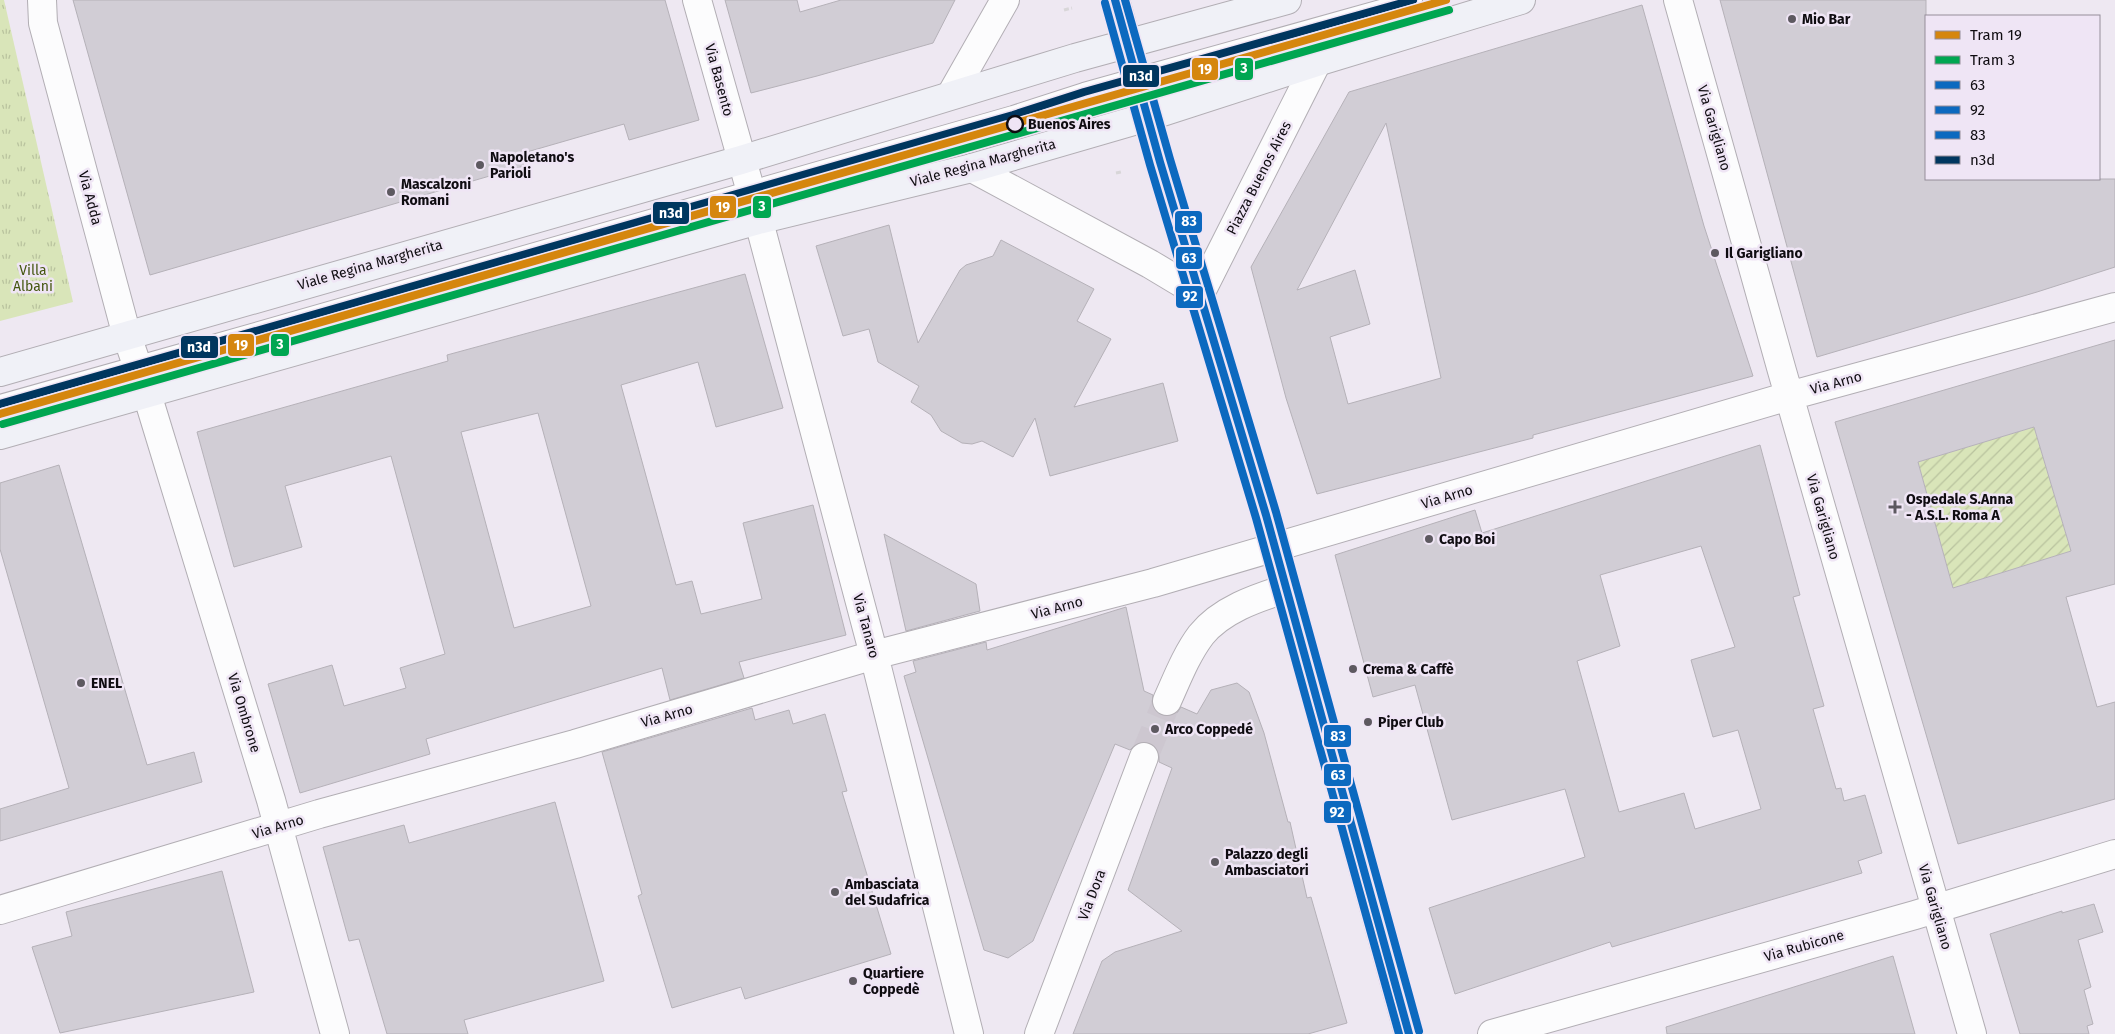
<svg xmlns="http://www.w3.org/2000/svg" width="2115" height="1034" viewBox="0 0 2115 1034" font-family="'Fira Sans',sans-serif">
<style>
.park{fill:url(#park-tufts)}
.garden{fill:url(#garden-furrows)}
.building{fill:#d1cdd5;stroke:#b5b1b8;fill-rule:evenodd}
.lines{fill:none;stroke-linecap:round;stroke-linejoin:round}
.pedestrian-tunnel{stroke:#cdc7d0;stroke-width:28;stroke-dasharray:28 14;stroke-linecap:butt}
.service-casing{stroke:#b2aeb4;stroke-width:20}
.pedestrian-casing{stroke:#b2aeb4;stroke-width:30}
.minor-casing{stroke:#b2aeb4;stroke-width:30}
.tertiary-casing{stroke:#b2aeb4;stroke-width:30}
.secondary-casing{stroke:#b2aeb4;stroke-width:30}
.path{stroke:#d8d6d8;stroke-width:3;stroke-dasharray:5 2.5;stroke-linecap:butt}
.service{stroke:#fcfcfd;stroke-width:18}
.pedestrian{stroke:#fcfcfd;stroke-width:28}
.minor{stroke:#fcfcfd;stroke-width:28}
.tertiary{stroke:#fcfcfd;stroke-width:28}
.secondary{stroke:#f0f1f7;stroke-width:28}
.bus-1-casing{stroke:#efe5f5;stroke-width:11}
.bus-2-casing{stroke:#efe5f5;stroke-width:11}
.bus-3-casing{stroke:#efe5f5;stroke-width:11}
.bus-4-casing{stroke:#efe5f5;stroke-width:11}
.bus-1{stroke:#0c69bf;stroke-width:8}
.bus-2{stroke:#0c69bf;stroke-width:8}
.bus-3{stroke:#0c69bf;stroke-width:8}
.bus-4{stroke:#00365f;stroke-width:8}
.tram-1-casing{stroke:#efe5f5;stroke-width:11}
.tram-2-casing{stroke:#efe5f5;stroke-width:11}
.tram-1{stroke:#d5860e;stroke-width:8}
.tram-2{stroke:#00a651;stroke-width:8}
.poi-dot{fill:#5d5960;stroke:#efe5f5;stroke-width:2}
.stop-dot{fill:#efe5f5;stroke:#0f0c11;stroke-width:2.5}
.labels{text-anchor:middle;dominant-baseline:central;stroke-width:5;stroke-linejoin:round;paint-order:stroke}
.poi-label{font-size:14px;font-weight:bold;fill:#0f0c11;stroke:#efe5f5;text-anchor:start}
.street-label{font-size:14px;fill:#0f0c11;stroke:#efe5f5}
.stop-label{font-size:14px;font-weight:bold;fill:#0f0c11;stroke:#efe5f5;text-anchor:start}
.park-label{font-size:14px;fill:#455710;stroke:#efe5f5}
.line-badge{stroke:#efe5f5;stroke-width:2}
.badge-label{font-size:14px;text-anchor:middle;font-weight:bold;fill:#fff}
</style>
<defs>
<pattern id="park-tufts" width="24" height="20" patternUnits="userSpaceOnUse" patternTransform="scale(1.25)"><rect width="24" height="20" fill="#d9e5b9"/><path d="M3 7l-1-3M5 7V3M7 7l1-3M15 17l-1-3M17 17v-4M19 17l1-3" fill="none" stroke="#b9c39e"/></pattern>
<pattern id="garden-furrows" width="10" height="10" patternUnits="userSpaceOnUse" patternTransform="scale(1.25)"><rect width="10" height="10" fill="#d9e5b9"/><path d="M-1 1l2-2M0 10L10 0M9 11l2-2" fill="none" stroke="#b9c39e"/></pattern>
</defs>
<rect width="100%" height="100%" fill="#eee8f2"/>
<!-- park -->
<path class="park" d="M0 0H4L73 302 0 321Z"/>
<!-- garden -->
<path class="garden" d="M2034 427 2071 551 1953 588 1918 462Z"/>
<!-- building -->
<path class="building" d="M73 0H665L699 120 629 140 624 124 520 154 524 166 150 275Z
M725 0H797L800 12 841 0H955L933 43 817 76 751 93Z
M1720 0H1926V179H2115V267L2037 292 1817 357Z
M1642 5 1704 226 1753 376 1533 435V438L1317 494 1286 398 1251 267 1349 92ZM1386 123 1441 378 1348 404 1330 337 1370 324 1355 270 1297 290Z
M889 225 918 343 960 270 966 265 993 256 1001 240 1094 289 1077 321 1111 339 1074 407 1163 383 1178 441 1050 476 1035 418 1013 457 982 441 972 444 962 443 941 431 931 415 911 402 919 386 878 362 869 329 843 336 816 246Z
M745 274 783 408 716 427 698 362 621 385 676 585 692 581 701 614 762 599 743 523 813 505 846 635 739 662 744 678 670 700 662 668 426 739 430 754 300 793 268 684 332 665 344 706 406 688 400 668 445 654 391 456 285 486 302 547 234 567 197 432 448 361 447 355ZM538 413 591 606 514 628 461 432Z
M2115 340V584L2066 597 2097 707 2115 702V799L1958 844 1835 422ZM2034 427 2071 551 1953 588 1918 462Z
M1760 445 1800 595 1793 597 1824 706 1813 709 1836 789 1841 788 1844 801 1865 795 1882 853 1858 861 1862 873 1612 947 1610 942 1455 994 1429 908 1585 857 1565 789 1452 820 1415 685 1373 697 1335 555 1475 510 1482 533ZM1701 546 1735 647 1691 660 1713 737 1738 730 1761 809 1695 829 1684 793 1619 812 1577 661 1620 646 1600 575Z
M59 465 147 765 194 752 202 782 0 841V809L69 788 0 549V483Z
M884 534 976 584 980 611 906 631Z
M1126 607 1144 691 1153 695 1152 703 1154 710 1160 715 1169 716 1177 713 1181 707 1197 714 1211 690 1237 683 1249 692 1264 733 1288 822H1290L1307 898 1311 897 1347 1023 1308 1034H1073L1102 961 1115 952 1182 931 1128 890 1172 768 1159 762V755L1156 748 1149 742H1141L1135 745 1130 750 1115 744 1033 941 1008 958 984 950 904 676 916 672 913 661 986 642 987 650Z
M752 708 755 720 789 710 793 724 825 714 847 791 842 792 891 954 745 999 741 987 672 1008 638 896 642 894 602 752Z
M555 802 604 981 464 1020 468 1034H387L359 939 349 941 323 847 404 825 409 843Z
M222 871 254 992 60 1033 32 947 72 936 66 912Z
M2094 904 2103 932 2078 940 2091 987 2084 990 2093 1024 2087 1026 2089 1034H2020L1990 934 2062 911V913Z
M1893 956 1915 1034H1667L1666 1027Z"/>
<g class="lines">
<!-- pedestrian-tunnel -->
<path class="pedestrian-tunnel" d="M1144 757 1167 701"/>
<!-- service casing -->
<g class="service-casing">
<path id="service" d="M0 404 210 345 1013 115 1084 92 1413 0"/>
</g>
<!-- pedestrian casing -->
<g class="pedestrian-casing">
<path id="pedestrian" d="M1167 701C1177 679 1186 655 1201 635 1221 610 1256 598 1285 589
M1039 1034 1144 757"/>
</g>
<!-- minor casing -->
<g class="minor-casing">
<path id="minor" d="M42 0 43 23 127 336 147 394 271 800 335 1034
M697 0 753 199 874 655 969 1034
M1678 0 1782 371 1972 1034
M951 95 1005 0
M972 168 1150 264 1200 294 1317 62
M0 910 319 814 575 744 874 655 1153 583 1789 396 2115 307
M1492 1034 1915 915 2115 854"/>
</g>
<!-- tertiary casing -->
<g class="tertiary-casing">
<path id="tertiary" d="M1115 0 1160 162 1266 515 1409 1034"/>
</g>
<!-- secondary casing -->
<g class="secondary-casing">
<path id="secondary" d="M0 372 741 160 1075 58 1287 0
M0 435 758 220 972 168 1147 117 1317 62 1521 0"/>
</g>
<!-- path -->
<path class="path" d="M1064 10 1072 8
M1116 173 1121 172"/>
<!-- service -->
<use href="#service" class="service"/>
<!-- pedestrian -->
<use href="#pedestrian" class="pedestrian"/>
<!-- minor -->
<use href="#minor" class="minor"/>
<!-- tertiary -->
<use href="#tertiary" class="tertiary"/>
<!-- secondary -->
<use href="#secondary" class="secondary"/>
<!-- bus-1 casing -->
<g class="bus-1-casing">
<path id="bus-1" d="M1115 0 1160 162 1266 515 1409 1034"/>
</g>
<!-- bus-2 casing -->
<g class="bus-2-casing">
<path id="bus-2" d="M1105 3 1150 165 1256 518 1399 1034"/>
</g>
<!-- bus-3 casing -->
<g class="bus-3-casing">
<path id="bus-3" d="M1125 0 1170 159 1276 512 1419 1031"/>
</g>
<!-- bus-4 casing -->
<g class="bus-4-casing">
<path id="bus-4" d="M0 404 1013 115 1084 92 1413 0"/>
</g>
<!-- bus-1 -->
<use href="#bus-1" class="bus-1"/>
<!-- bus-2 -->
<use href="#bus-2" class="bus-2"/>
<!-- bus-3 -->
<use href="#bus-3" class="bus-3"/>
<!-- bus-4 -->
<use href="#bus-4" class="bus-4"/>
<!-- tram-1 casing -->
<g class="tram-1-casing">
<path id="tram-1" d="M0 414 1446 0"/>
</g>
<!-- tram-2 casing -->
<g class="tram-2-casing">
<path id="tram-2" d="M3 424 1449 10"/>
</g>
<!-- tram-1 -->
<use href="#tram-1" class="tram-1"/>
<!-- tram-2 -->
<use href="#tram-2" class="tram-2"/>
</g>
<!-- markers -->
<g class="poi-dot">
<circle cx="1792" cy="19" r="5"/>
<circle cx="480" cy="165" r="5"/>
<circle cx="391" cy="192" r="5"/>
<circle cx="1715" cy="253" r="5"/>
<path d="M1892.5 499.5h5v5h5v5h-5v5h-5v-5h-5v-5h5z"/>
<circle cx="1429" cy="539" r="5"/>
<circle cx="1353" cy="669" r="5"/>
<circle cx="81" cy="683" r="5"/>
<circle cx="1368" cy="722" r="5"/>
<circle cx="1155" cy="729" r="5"/>
<circle cx="1215" cy="862" r="5"/>
<circle cx="835" cy="892" r="5"/>
<circle cx="853" cy="981" r="5"/>
</g>
<circle class="stop-dot" cx="1015" cy="124" r="8"/>
<g class="labels">
<!-- poi labels -->
<g class="poi-label">
<text x="1802" y="19">Mio Bar</text>
<text x="490" y="157">Napoletano's<tspan x="490" dy="16">Parioli</tspan></text>
<text x="401" y="184">Mascalzoni<tspan x="401" dy="16">Romani</tspan></text>
<text x="1725" y="253">Il Garigliano</text>
<text x="1906" y="499">Ospedale S.Anna<tspan x="1906" dy="16">- A.S.L. Roma A</tspan></text>
<text x="1439" y="539">Capo Boi</text>
<text x="1363" y="669">Crema &amp; Caffè</text>
<text x="91" y="683">ENEL</text>
<text x="1378" y="722">Piper Club</text>
<text x="1165" y="729">Arco Coppedé</text>
<text x="1225" y="854">Palazzo degli<tspan x="1225" dy="16">Ambasciatori</tspan></text>
<text x="845" y="884">Ambasciata<tspan x="845" dy="16">del Sudafrica</tspan></text>
<text x="863" y="973">Quartiere<tspan x="863" dy="16">Coppedè</tspan></text>
</g>
<!-- street labels -->
<g class="street-label">
<text transform="translate(719 80) rotate(75)">Via Basento</text>
<text transform="translate(1714 128) rotate(74)">Via Garigliano</text>
<text transform="translate(983 163) rotate(-15)">Viale Regina Margherita</text>
<text transform="translate(1259 178) rotate(-63)">Piazza Buenos Aires</text>
<text transform="translate(90 198) rotate(75)">Via Adda</text>
<text transform="translate(370 265) rotate(-16)">Viale Regina Margherita</text>
<text transform="translate(1836 383) rotate(-15)">Via Arno</text>
<text transform="translate(1447 497) rotate(-17)">Via Arno</text>
<text transform="translate(1823 517) rotate(74)">Via Garigliano</text>
<text transform="translate(1057 608) rotate(-15)">Via Arno</text>
<text transform="translate(866 626) rotate(75)">Via Tanaro</text>
<text transform="translate(244 713) rotate(73)">Via Ombrone</text>
<text transform="translate(667 716) rotate(-16)">Via Arno</text>
<text transform="translate(278 827) rotate(-17)">Via Arno</text>
<text transform="translate(1092 895) rotate(-69)">Via Dora</text>
<text transform="translate(1935 907) rotate(74)">Via Garigliano</text>
<text transform="translate(1804 946) rotate(-16)">Via Rubicone</text>
</g>
<!-- stop labels -->
<g class="stop-label">
<text x="1028" y="124">Buenos Aires</text>
</g>
<!-- park labels -->
<g class="park-label">
<text x="33" y="270">Villa<tspan x="33" dy="16">Albani</tspan></text>
</g>
</g>
<g class="line-badge">
<rect x="1234" y="57" width="20" height="24" rx="5" fill="#00a651"/>
<rect x="1191" y="57" width="28" height="24" rx="5" fill="#d5860e"/>
<rect x="1122" y="64" width="38" height="24" rx="5" fill="#00365f"/>
<rect x="752" y="195" width="20" height="24" rx="5" fill="#00a651"/>
<rect x="709" y="195" width="28" height="24" rx="5" fill="#d5860e"/>
<rect x="652" y="201" width="38" height="24" rx="5" fill="#00365f"/>
<rect x="1174" y="210" width="29" height="24" rx="5" fill="#0c69bf"/>
<rect x="1175" y="246" width="28" height="24" rx="5" fill="#0c69bf"/>
<rect x="1175" y="285" width="29" height="24" rx="5" fill="#0c69bf"/>
<rect x="270" y="333" width="20" height="24" rx="5" fill="#00a651"/>
<rect x="227" y="333" width="28" height="24" rx="5" fill="#d5860e"/>
<rect x="180" y="335" width="39" height="24" rx="5" fill="#00365f"/>
<rect x="1323" y="724" width="29" height="24" rx="5" fill="#0c69bf"/>
<rect x="1323" y="763" width="29" height="24" rx="5" fill="#0c69bf"/>
<rect x="1323" y="800" width="29" height="24" rx="5" fill="#0c69bf"/>
</g>
<g class="badge-label">
<text x="1244" y="73">3</text>
<text x="1205" y="74">19</text>
<text x="1141" y="81">n3d</text>
<text x="762" y="211">3</text>
<text x="723" y="212">19</text>
<text x="671" y="218">n3d</text>
<text x="1189" y="226">83</text>
<text x="1189" y="263">63</text>
<text x="1190" y="301">92</text>
<text x="280" y="349">3</text>
<text x="241" y="350">19</text>
<text x="199" y="352">n3d</text>
<text x="1338" y="741">83</text>
<text x="1338" y="780">63</text>
<text x="1337" y="817">92</text>
</g>
<!-- legend -->
<rect x="1925" y="15" width="175" height="165" fill="#efe5f5" stroke="#958e9a"/>
<rect x="1935" y="31" width="25" height="8" fill="#d5860e" stroke="#958e9a"/>
<text x="1970" y="40" font-size="15" fill="#0f0c11">Tram 19</text>
<rect x="1935" y="56" width="25" height="8" fill="#00a651" stroke="#958e9a"/>
<text x="1970" y="65" font-size="15" fill="#0f0c11">Tram 3</text>
<rect x="1935" y="81" width="25" height="8" fill="#0c69bf" stroke="#958e9a"/>
<text x="1970" y="90" font-size="15" fill="#0f0c11">63</text>
<rect x="1935" y="106" width="25" height="8" fill="#0c69bf" stroke="#958e9a"/>
<text x="1970" y="115" font-size="15" fill="#0f0c11">92</text>
<rect x="1935" y="131" width="25" height="8" fill="#0c69bf" stroke="#958e9a"/>
<text x="1970" y="140" font-size="15" fill="#0f0c11">83</text>
<rect x="1935" y="156" width="25" height="8" fill="#00365f" stroke="#958e9a"/>
<text x="1970" y="165" font-size="15" fill="#0f0c11">n3d</text>
</svg>
